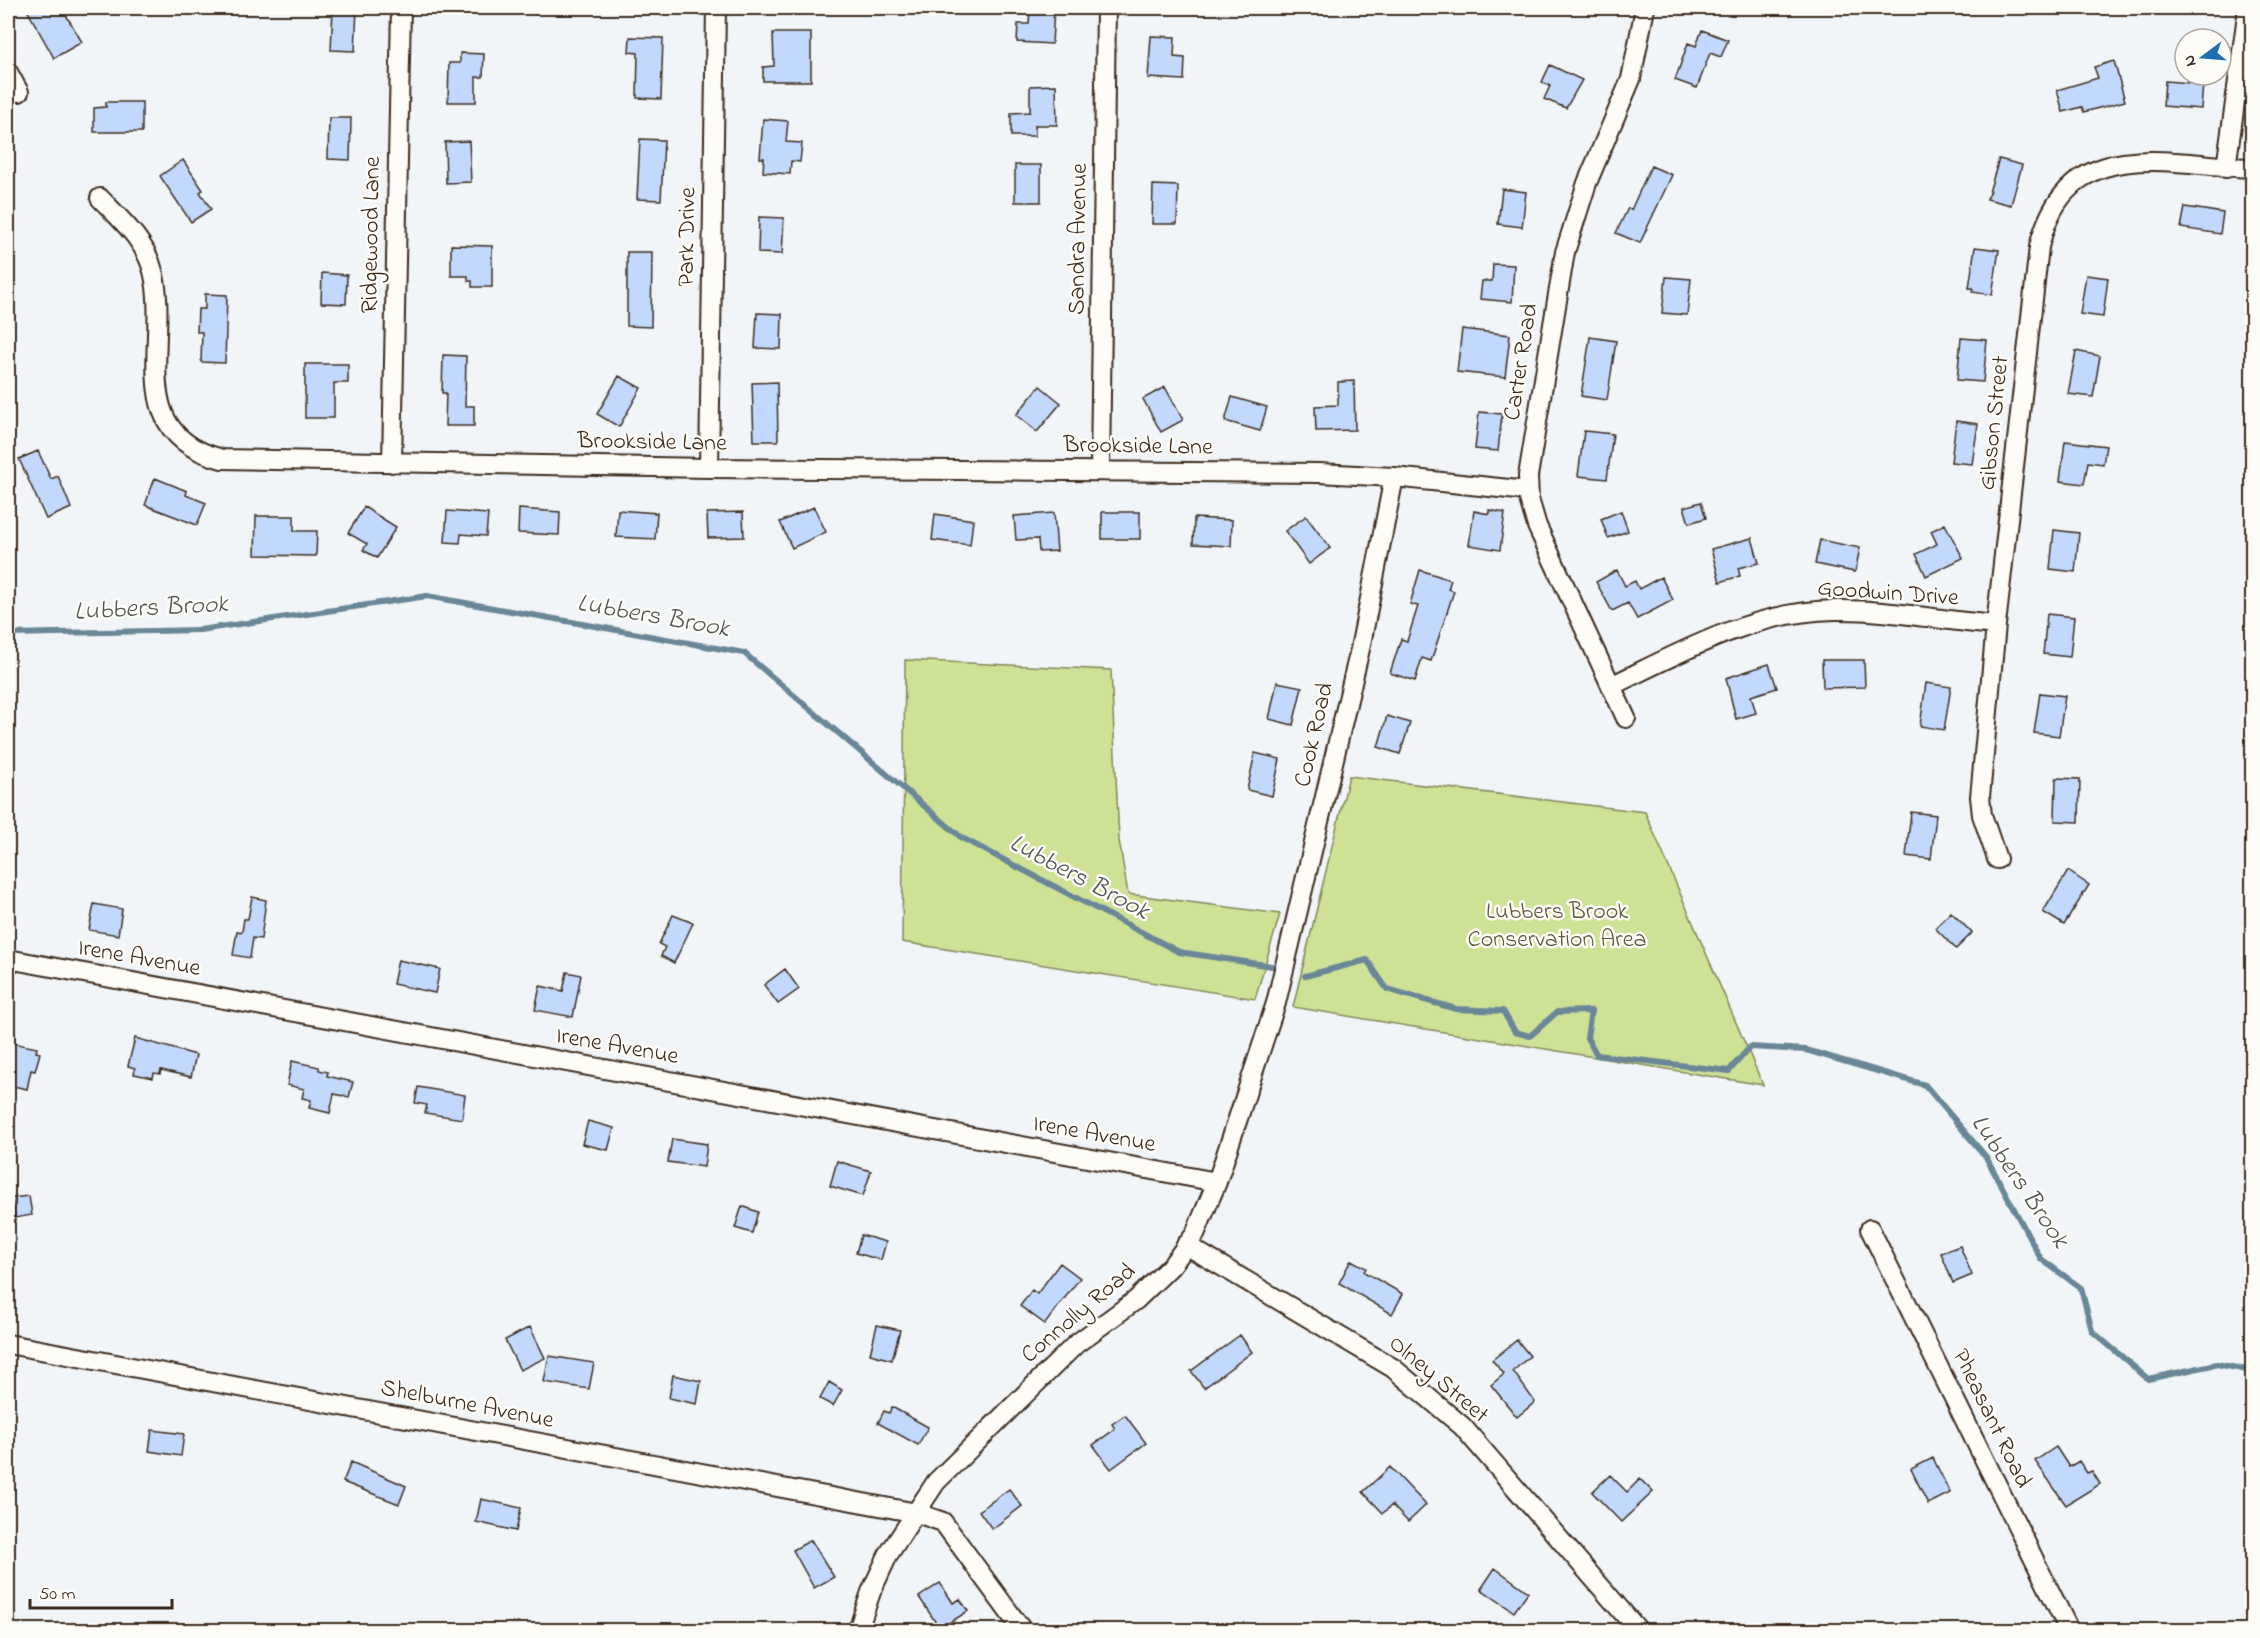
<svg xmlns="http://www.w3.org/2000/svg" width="2260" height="1638" viewBox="0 0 2260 1638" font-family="'Indie Flower',sans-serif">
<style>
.green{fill:#cee296;stroke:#84865a;stroke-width:1.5}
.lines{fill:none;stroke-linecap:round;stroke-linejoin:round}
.stream{stroke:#698797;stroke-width:6}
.building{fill:#c2d9fd;stroke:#3b2a1e;stroke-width:1.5}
.minor-casing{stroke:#3b2a1e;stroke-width:22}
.minor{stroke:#fdfcf7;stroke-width:18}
.labels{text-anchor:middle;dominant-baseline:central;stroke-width:5;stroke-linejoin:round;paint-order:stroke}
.street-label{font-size:24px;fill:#3b2a1e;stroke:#fdfcf7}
.park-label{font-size:24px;fill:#60583c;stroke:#fdfcf7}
.water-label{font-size:26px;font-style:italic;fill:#52585a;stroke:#fdfcf7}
</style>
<rect width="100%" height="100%" fill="#f1f5f8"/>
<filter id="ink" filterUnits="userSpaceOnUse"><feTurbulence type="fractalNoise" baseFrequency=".0167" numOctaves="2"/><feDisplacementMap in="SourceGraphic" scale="12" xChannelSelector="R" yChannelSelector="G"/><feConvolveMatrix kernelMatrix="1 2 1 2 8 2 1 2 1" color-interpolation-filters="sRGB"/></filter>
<g filter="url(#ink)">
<!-- green -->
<path class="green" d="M905 660 1111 670 1119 840 1128 894 1280 914 1255 999 902 942Z
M1349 776 1645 812 1763 1085 1293 1007Z"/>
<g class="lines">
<!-- stream -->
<path class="stream" d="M8 634 200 630 427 596 744 653 962 838 1179 952 1272 966
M1305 976 1367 960 1387 989 1456 1009 1503 1011 1515 1032 1530 1036 1557 1012 1591 1011 1587 1038 1597 1055 1729 1071 1750 1047 1806 1050 1925 1085 1986 1157 2041 1259 2081 1288 2092 1331 2148 1379 2217 1364 2252 1371"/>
</g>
<!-- building -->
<path class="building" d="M26 8H62L82 42 54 58Z
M333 8H357L355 51 331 50Z
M1030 8H1054L1052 44 1017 42 1018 24H1029Z
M1702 30 1728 40 1721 57 1710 53 1697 88 1675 80 1688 43 1696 46Z
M773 33H811V81H763V67L774 66Z
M1151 36 1175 37 1174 57 1185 58 1184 80 1148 78Z
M630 37 663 38 661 99 637 98 638 53 629 52Z
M460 53 484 54 483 77H476V102H448L449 63H460Z
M2114 61 2125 101 2084 112 2082 107 2063 112 2057 90 2098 78 2094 67Z
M1550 65 1582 80 1566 108 1544 99 1550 86 1542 82Z
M2165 81 2203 84 2201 109 2163 106Z
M1056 85 1057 125H1035V136H1011V113L1030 112V86Z
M106 102H142V132H94V108L106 107Z
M329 118H351L350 160 328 159Z
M763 119 788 121 786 142 802 143 800 162 791 161 790 174 763 172 764 158H760Z
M640 139 664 140 661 200 637 199Z
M469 141 471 182 446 183 445 142Z
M1999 159 2022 165 2011 205 1987 199Z
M183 160 203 190 200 192 211 209 191 222 160 176Z
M1015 165H1041V202H1015Z
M1651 166 1672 175 1640 243 1616 233 1628 208 1631 210Z
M1153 185 1178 186 1177 224H1152Z
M1502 189 1526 192 1522 227 1498 224Z
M2185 207 2223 213 2220 234 2181 228Z
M759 217 784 218 782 254 758 253Z
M451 245 492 246V287H472V281H468V276H451Z
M1975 247 1999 250 1992 295 1972 292 1973 288H1969Z
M627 252H652L651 327 627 326Z
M1493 264 1514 265 1512 302 1480 299 1482 281H1492Z
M322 273 347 275 346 304 321 303Z
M2086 275 2108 278 2103 317 2080 314Z
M1666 277 1691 279 1687 315 1662 313Z
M205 294 227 295 225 363 201 362 202 332H197L198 309H205Z
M757 313 782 314 781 349 755 348Z
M1462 329 1510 335 1505 377 1457 372Z
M1590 337 1616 341 1607 400 1581 396Z
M1961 338 1987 340 1983 382 1957 380Z
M2076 351 2100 356 2093 397 2068 394Z
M443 355 466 356 465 406H474V426H445L446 393H442Z
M305 364H348V383H334V418H305Z
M619 376 641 388 619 427 597 414Z
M1354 381 1355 430 1316 431 1315 406 1338 405V382Z
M777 382 778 441H754L752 383Z
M1040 386 1061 403 1037 432 1016 415Z
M1165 387 1183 420 1161 432 1143 399Z
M1232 397 1267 407 1260 431 1225 421Z
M1479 412 1502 414 1498 451 1475 449Z
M1956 421 1978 424 1972 464 1951 462Z
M1584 431 1613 434 1607 479 1578 476Z
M2065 441 2106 446 2103 464 2088 462 2084 484 2060 481Z
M38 451 51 479 58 476 71 508 46 519 19 459Z
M155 478 187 491 186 495 206 503 197 525 145 505Z
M1701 502 1706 518 1689 523 1684 507Z
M364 507 396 527 377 558 363 550 367 544 348 533Z
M814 507 826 532 792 548 780 522Z
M519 509 560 512 559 535 518 533Z
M618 510 657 513 655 539 616 537Z
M1489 510 1505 513 1500 550 1469 545 1474 511 1489 514Z
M447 511 488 514 486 536 461 534 460 543 445 542Z
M1621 511 1628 531 1608 538 1601 519Z
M743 512 744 537 708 538 707 513Z
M1102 512H1140V539H1102Z
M1054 513 1057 551 1039 552 1038 539 1016 540 1014 516Z
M935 514 973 520 970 545 932 540Z
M256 516H294V531H317L316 556 255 555Z
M1306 516 1330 548 1309 564 1285 531Z
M1194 518 1232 520 1231 546 1193 544Z
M1945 524 1963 558 1926 576 1916 554 1937 544 1931 531Z
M2054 530 2079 533 2075 572 2050 569Z
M1752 538 1759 563 1738 568 1740 576 1720 582 1711 549Z
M1820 540 1860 548 1855 572 1815 564Z
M1420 570 1451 580 1448 589 1454 591 1431 661 1422 658 1415 681 1390 673 1401 639 1407 641 1418 606 1410 604Z
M1617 570 1625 586 1635 581 1639 589 1661 577 1673 600 1637 619 1628 603 1612 611 1596 582Z
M2047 614 2074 617 2070 657 2043 654Z
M1822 660H1864L1865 687 1823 688Z
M1769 664 1777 688 1751 696 1756 713 1736 719 1726 678Z
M1277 682 1302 687 1293 725 1269 719Z
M1926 683 1951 687 1944 730 1920 726Z
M2040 693 2065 696 2059 736 2034 733Z
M1387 716 1410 723 1400 754 1378 747Z
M1255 753 1280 759 1272 796 1247 790Z
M2056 778 2080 779 2079 822 2055 821Z
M1911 812 1936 815 1931 859 1906 856Z
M2068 871 2089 885 2064 925 2043 912Z
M252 897 266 900 261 939 253 938 250 958 233 955 237 931 242 932 244 919H248Z
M94 904 122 909 118 935 89 930Z
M1951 912 1972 933 1956 949 1935 928Z
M673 915 693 923 674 963 661 956 665 947 659 944Z
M398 960 440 969 435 993 393 984Z
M785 969 799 989 778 1004 764 985Z
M567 972 581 975 573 1017 535 1010 540 986 563 991Z
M135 1038 196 1055 191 1077 161 1070 160 1074 154 1073 153 1078 134 1074 135 1068 128 1066Z
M8 1042 37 1048 36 1052 40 1053 35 1071 31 1070 27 1089 9 1085 11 1077 8 1076Z
M292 1061 319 1067V1070L328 1072 327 1076 353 1082 349 1097 334 1094 330 1113 309 1108 311 1100 302 1098 304 1089 287 1085Z
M418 1087 465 1095 462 1119 425 1113 427 1105 415 1103Z
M588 1121 614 1128 608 1150 582 1144Z
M672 1139 707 1144 704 1167 668 1162Z
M837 1161 871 1171 863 1196 830 1186Z
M29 1196 32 1215 15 1218 12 1198Z
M742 1206 758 1212 752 1233 735 1228Z
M861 1235 886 1242 881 1260 856 1253Z
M1960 1246 1972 1275 1953 1283 1941 1253Z
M1351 1260 1366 1268 1364 1272 1403 1294 1392 1314 1339 1283Z
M1060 1263 1080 1278 1045 1324 1020 1306 1032 1290 1037 1294Z
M877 1325 900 1330 892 1360 870 1354Z
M530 1327 545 1358 520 1370 505 1340Z
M1240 1335 1252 1352 1204 1388 1191 1371Z
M1517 1340 1530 1356 1513 1371 1535 1402 1517 1417 1491 1385 1504 1374 1492 1360Z
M549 1356 594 1363 589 1389 544 1382Z
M673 1375 701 1381 697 1404 669 1398Z
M829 1382 842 1390 833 1406 820 1399Z
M892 1407 928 1427 918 1445 878 1423 884 1411 889 1413Z
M1125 1415 1146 1443 1111 1469 1093 1445 1115 1429 1112 1424Z
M152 1430 184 1434 181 1456 149 1451Z
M2056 1447 2069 1467 2079 1461 2087 1473 2092 1471 2100 1484 2066 1505 2035 1461Z
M1933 1458 1950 1493 1928 1504 1911 1469Z
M351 1462 406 1486 399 1504 343 1482Z
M1390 1467 1426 1505 1408 1522 1392 1505 1383 1513 1363 1492Z
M1610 1475 1627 1492 1640 1479 1653 1492 1621 1522 1592 1492Z
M1009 1489 1022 1506 992 1529 979 1511Z
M481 1499 521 1508 516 1531 476 1522Z
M811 1540 834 1577 814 1588 793 1550Z
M1495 1568 1528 1592 1514 1612 1481 1589Z
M940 1583 953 1603 960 1599 968 1611 940 1629 919 1597Z"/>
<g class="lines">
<!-- minor casing -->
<g class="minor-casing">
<path id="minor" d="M8 72 19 92
M2226 168 2248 8
M100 198C121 220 145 240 153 271 171 340 122 434 222 459L709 468 1319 473 1394 477 1528 491
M392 463 401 8
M709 468 716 8
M1100 471 1106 8
M1611 686C1683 651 1754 611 1835 610 1888 609 1943 621 1996 625
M1626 718 1537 526 1529 499 1528 476 1565 252 1587 183 1631 79 1645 8
M1997 859 1982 815 1980 797 1996 625 2039 247C2067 131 2166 165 2252 168
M8 959 1217 1182
M1870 1229 2069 1630
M1186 1245 1393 1368 1462 1426 1638 1630
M8 1344 917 1513 943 1522 1022 1630
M858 1630 871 1592 888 1555 936 1482 1076 1344 1136 1300 1172 1265 1195 1234 1217 1182 1276 1003 1360 649 1394 477"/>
</g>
<!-- minor -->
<use href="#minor" class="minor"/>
</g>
</g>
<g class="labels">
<!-- street labels -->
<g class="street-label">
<text transform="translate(372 235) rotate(-89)">Ridgewood Lane</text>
<text transform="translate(688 237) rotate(-89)">Park Drive</text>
<text transform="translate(1079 239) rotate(-89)">Sandra Avenue</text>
<text transform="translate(1522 362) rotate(-81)">Carter Road</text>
<text transform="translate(1995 423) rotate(-84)">Gibson Street</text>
<text transform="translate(652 443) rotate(1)">Brookside Lane</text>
<text transform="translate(1138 447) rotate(1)">Brookside Lane</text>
<text transform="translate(1888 594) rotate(4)">Goodwin Drive</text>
<text transform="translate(1315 735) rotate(-77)">Cook Road</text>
<text transform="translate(139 959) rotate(10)">Irene Avenue</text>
<text transform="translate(617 1047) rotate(10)">Irene Avenue</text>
<text transform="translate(1094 1135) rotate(10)">Irene Avenue</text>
<text transform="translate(1079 1314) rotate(-40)">Connolly Road</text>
<text transform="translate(1438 1380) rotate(40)">Olney Street</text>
<text transform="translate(467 1405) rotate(11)">Shelburne Avenue</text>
<text transform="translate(1991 1419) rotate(64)">Pheasant Road</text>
</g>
<!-- park labels -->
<g class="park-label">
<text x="1557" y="912">Lubbers Brook<tspan x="1557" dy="28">Conservation Area</tspan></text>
</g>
<!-- water labels -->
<g class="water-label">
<text transform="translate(151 609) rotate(-3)">Lubbers Brook</text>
<text transform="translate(653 617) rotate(10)">Lubbers Brook</text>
<text transform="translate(1079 878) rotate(28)">Lubbers Brook</text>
<text transform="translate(2019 1182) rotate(56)">Lubbers Brook</text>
</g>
</g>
<!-- margin -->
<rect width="2260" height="1638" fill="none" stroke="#fdfcf7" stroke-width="30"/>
<rect x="15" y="15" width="2230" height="1608" fill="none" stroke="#3b2a1e" stroke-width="2" filter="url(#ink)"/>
<!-- north arrow -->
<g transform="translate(2203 57) rotate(254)"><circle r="28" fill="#fdfcf7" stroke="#afa8a0" stroke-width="1.5"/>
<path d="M0-4.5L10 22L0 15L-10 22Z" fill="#1f6fb2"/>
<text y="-9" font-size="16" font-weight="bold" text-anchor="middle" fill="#3b2a1e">N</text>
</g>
<!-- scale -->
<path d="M30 1599v9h142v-9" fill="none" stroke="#3b2a1e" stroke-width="3"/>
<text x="39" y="1599" font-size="18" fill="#3b2a1e" stroke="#fdfcf7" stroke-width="4.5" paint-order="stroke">50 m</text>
</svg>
